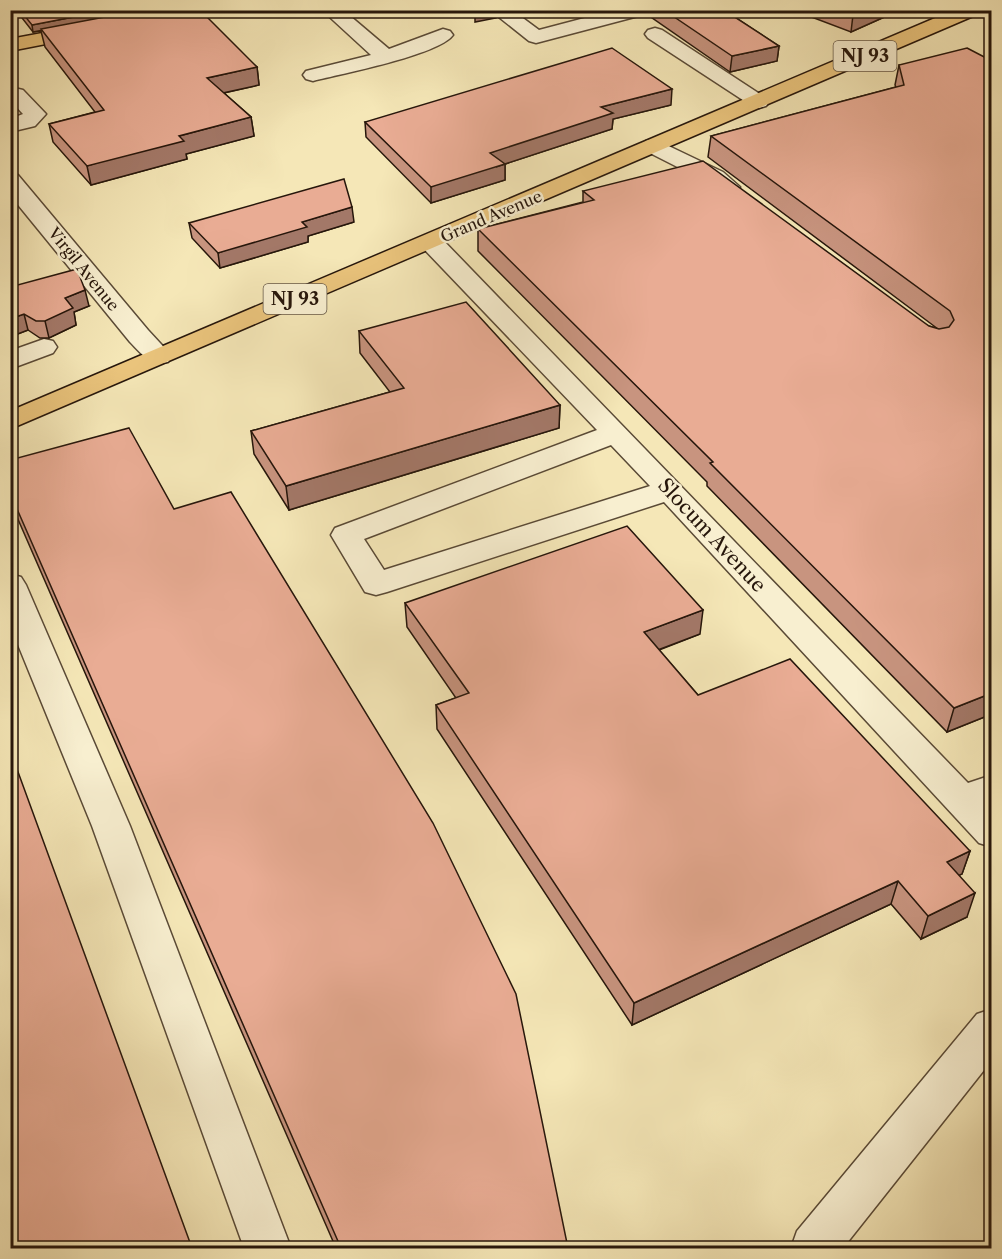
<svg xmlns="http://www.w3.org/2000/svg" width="1002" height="1259" viewBox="0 0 1002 1259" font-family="'Libre Caslon Text',serif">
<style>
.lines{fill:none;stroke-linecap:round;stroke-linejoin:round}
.minor-casing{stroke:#5a4a36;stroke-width:3}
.major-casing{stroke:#26160b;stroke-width:3}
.minor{fill:#f8efd0;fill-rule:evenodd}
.major{fill:#eac47c;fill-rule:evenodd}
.wall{fill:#c8947f;stroke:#26160b;stroke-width:1.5}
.shaded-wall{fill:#a37868;stroke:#26160b;stroke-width:1.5}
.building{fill:#e9ac94;stroke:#26160b;stroke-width:1.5}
.labels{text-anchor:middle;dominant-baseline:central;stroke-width:5;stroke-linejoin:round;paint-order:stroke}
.far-street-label{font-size:16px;fill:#26160b;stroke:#f8efd0}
.shield{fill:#f8efd0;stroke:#655746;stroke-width:1.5}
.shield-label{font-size:18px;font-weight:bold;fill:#26160b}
.street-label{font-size:20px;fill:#26160b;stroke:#f8efd0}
</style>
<rect width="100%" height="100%" fill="#f5e7b7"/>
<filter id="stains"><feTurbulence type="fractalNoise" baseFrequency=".00333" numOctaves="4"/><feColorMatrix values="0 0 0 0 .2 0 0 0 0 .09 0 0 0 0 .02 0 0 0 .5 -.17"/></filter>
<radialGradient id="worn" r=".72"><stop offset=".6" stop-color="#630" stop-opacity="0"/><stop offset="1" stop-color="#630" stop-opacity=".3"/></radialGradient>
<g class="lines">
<!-- minor casing -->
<g class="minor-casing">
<path id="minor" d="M322 10H343L389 49 443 29 450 31 453 35C439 55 340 74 313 81L306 79 303 75 306 71 371 55Z
M490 10H512L539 30 615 10H648L646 14 536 43 529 41Z
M655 28 662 30 766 98 769 102 766 106 759 108 752 106 648 38 645 34 648 30Z
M10 87 23 90 46 114 35 126 10 132V119L23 114 10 100Z
M654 139 723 172 740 187 737 192 729 194 721 192 707 182 646 151 643 146 646 141Z
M10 173 18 175 148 330 172 356 168 362C150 366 142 354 130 342L10 195Z
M431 235 440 237 968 783 992 775V803L989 804 992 807V847L979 843 664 502 387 592 376 595 365 592 331 535 335 528 597 430 422 247 419 242 422 237ZM611 445 650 486 384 570 364 539Z
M44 339 53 341 57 347 53 353 10 369V351Z
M10 574 21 577 26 585 130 826 291 1248H244L92 826 10 625Z
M992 1009V1060L843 1248H791L797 1231 977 1014Z"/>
</g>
<!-- major casing -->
<g class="major-casing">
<path id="major" d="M954 10H980L978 14 10 429V411Z
M85 25 92 27 95 31 92 35 10 51V39Z"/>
</g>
<!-- minor -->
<use href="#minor" class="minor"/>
<!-- major -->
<use href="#major" class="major"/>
</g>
<!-- wall -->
<path class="wall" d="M10 10H190L257 67 259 85 224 93 251 117 254 136 186 154 187 159 91 185 53 142 49 124 95 112 45 47 41 31 33 32 19 14 10 15Z
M648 10H724L779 46 777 61 730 72 648 15Z
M793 10H900L851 32Z
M992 61V714L947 732 707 486V482L478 251V229L583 202V191L929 326 938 329 708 157 711 136 896 87 895 85 899 65Z
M671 105 613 119 612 129 505 164V180L431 203 366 137 365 122Z
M354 222 308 236V242L220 268 192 238 189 223Z
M10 287 89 306 74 312 76 325 49 338H40L28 330 10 337Z
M359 331 560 405 559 428 289 510 254 454 251 431 390 392 360 353Z
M10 460 568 1248H336L10 501Z
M405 603 700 634 659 650 698 695 970 851 962 874 959 875 967 917 921 939 891 904 632 1025 437 729 436 705 456 698 407 627Z"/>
<!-- shaded-wall -->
<path class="shaded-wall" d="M10 10H18L19 14 10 15Z
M110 10H148L33 32 32 25Z
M475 10H496V18L475 22Z
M520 10H533L520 13Z
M863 10H900L851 32 853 15Z
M779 46 777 61 730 72 732 56Z
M257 67 259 85 209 96 207 78Z
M672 89 671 105 613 119 612 129 496 167 505 164V180L431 203V187L490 153 601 107Z
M251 117 254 136 186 154 187 159 91 185 87 166 179 136Z
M352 207 354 222 308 236V242L220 268 218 253 302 222Z
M85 290 89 306 74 312 76 325 49 338 45 321 65 298Z
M24 314 28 330 10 337V319Z
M560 405 559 428 289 510 286 486Z
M703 610 700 634 642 656 644 632Z
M992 693V714L947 732 954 708Z
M970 851 962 874 939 885 947 862Z
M898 881 891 904 632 1025 634 1003Z
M975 893 967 917 921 939 928 916Z"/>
<!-- building -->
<path class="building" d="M20 10H110L32 25Z
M142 10H190L196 16 205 15 257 67 207 78 251 117 179 136 184 141 87 166 49 124 104 110 41 29Z
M664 10H724L779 46 732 56Z
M842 10H863L853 15Z
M612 48 672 89 601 107 613 113 490 153 505 164 431 187 365 122Z
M967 48 992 61V693L954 708 710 463 713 462 478 229 594 200 583 191 703 161 929 326 939 329 949 327 954 320 950 311 711 136 904 85 899 65Z
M344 179 352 207 302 222 307 227 218 253 189 223Z
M77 269 85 290 65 298 73 308 45 321H36L24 314 10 319V287Z
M466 302 560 405 286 486 251 431 404 388 359 331Z
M129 428 174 509 231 492 433 823 516 994 568 1248H341L10 493V460Z
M627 526 703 610 644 632 698 695 790 659 970 851 947 862 975 893 928 916 898 881 634 1003 436 705 469 693 405 603Z
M10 750 192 1248H10Z"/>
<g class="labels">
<!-- far-street labels -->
<g class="far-street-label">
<text transform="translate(491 216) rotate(-23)">Grand Avenue</text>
<text transform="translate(84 269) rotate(51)">Virgil Avenue</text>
</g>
<!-- shield labels -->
<g class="shield">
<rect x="833.5" y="41" width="63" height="30" rx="4.5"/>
<rect x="263.5" y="284" width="63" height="30" rx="4.5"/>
</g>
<g class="shield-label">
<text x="865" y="56">NJ 93</text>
<text x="295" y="299">NJ 93</text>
</g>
<!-- street labels -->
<g class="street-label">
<text transform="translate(712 535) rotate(47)">Slocum Avenue</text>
</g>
</g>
<!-- margin -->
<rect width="1002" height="1259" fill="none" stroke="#f5e7b7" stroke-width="36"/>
<rect x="12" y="12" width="978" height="1235" fill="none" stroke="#26160b" stroke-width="3"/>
<rect x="18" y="18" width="966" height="1223" fill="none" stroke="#26160b" stroke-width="1.5"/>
<rect width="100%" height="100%" filter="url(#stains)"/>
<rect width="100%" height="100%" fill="url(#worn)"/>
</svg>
